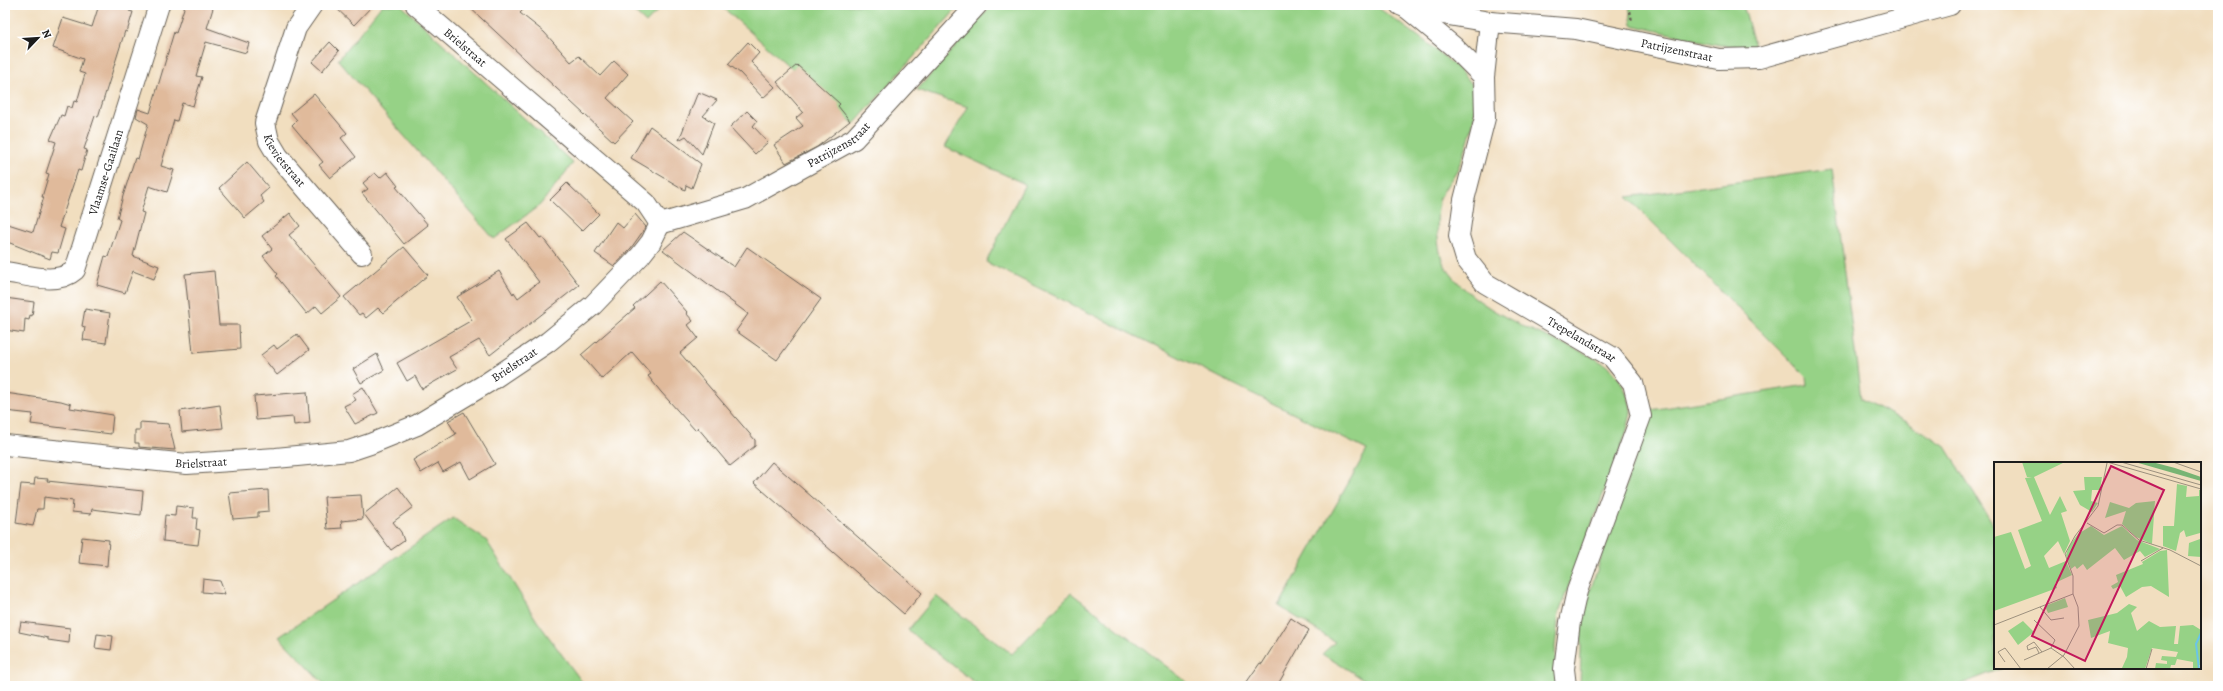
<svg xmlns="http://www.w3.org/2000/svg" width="2223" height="691" viewBox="0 0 2223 691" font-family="Alegreya,serif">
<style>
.green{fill:#96d286;stroke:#597751}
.building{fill:#e0ba9b}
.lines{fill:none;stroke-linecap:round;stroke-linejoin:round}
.minor-casing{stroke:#676055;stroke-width:22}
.path{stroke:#676055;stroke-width:2.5;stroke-dasharray:3 3;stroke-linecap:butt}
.minor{stroke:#fff;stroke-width:20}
.labels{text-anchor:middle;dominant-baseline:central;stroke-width:3.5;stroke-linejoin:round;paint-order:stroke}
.street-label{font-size:12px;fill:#1c1c1c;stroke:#fff}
.inset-river{fill:none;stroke:#6ac5e8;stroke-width:2}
.inset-road{fill:none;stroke:#9c907e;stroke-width:1}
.view{fill:#c2185b;fill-opacity:0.15;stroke:#c2185b;stroke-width:2}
.inset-edge{fill:none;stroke:#1c1c1c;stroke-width:2}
</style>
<rect width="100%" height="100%" fill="#fff"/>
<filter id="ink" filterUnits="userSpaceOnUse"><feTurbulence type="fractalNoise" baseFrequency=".025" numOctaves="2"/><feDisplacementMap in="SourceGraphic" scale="8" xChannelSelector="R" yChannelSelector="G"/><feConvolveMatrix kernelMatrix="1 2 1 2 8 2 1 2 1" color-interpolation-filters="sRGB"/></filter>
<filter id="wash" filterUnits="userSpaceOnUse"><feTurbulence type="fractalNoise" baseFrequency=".012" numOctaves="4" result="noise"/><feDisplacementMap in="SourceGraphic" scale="16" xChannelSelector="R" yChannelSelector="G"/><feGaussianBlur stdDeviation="0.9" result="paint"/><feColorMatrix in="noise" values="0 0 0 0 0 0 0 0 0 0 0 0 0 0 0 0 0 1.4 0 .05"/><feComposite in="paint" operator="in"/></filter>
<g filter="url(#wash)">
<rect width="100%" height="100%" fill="#f1debf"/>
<!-- green -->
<path class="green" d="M382 5H401L573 163 540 205 494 239 338 60Z
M627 5H663L646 23Z
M720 5H960L854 124Z
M992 5H1374C1396 21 1466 66 1474 91 1480 111 1466 151 1457 170 1452 179 1444 188 1440 198 1435 212 1437 252 1444 264 1468 305 1526 328 1568 346 1583 352 1607 362 1617 376 1623 384 1631 401 1631 412 1630 419 1628 426 1626 433L1559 612 1555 647 1557 686H1375L1322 654 1335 642 1279 606 1367 450 986 262 1025 184 945 147 968 107 917 90Z
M1629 5H1743L1755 47 1719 45 1632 25Z
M1832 169 1861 399 1908 423 1944 445 1995 528V668H2003L1956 686H1580L1582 615 1651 410 1807 385 1806 376 1627 197Z
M453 518 486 540 537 621 585 686H326L279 637Z
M1071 593 1192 686H979L908 630 936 596 1012 654Z"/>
<g id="blocks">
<!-- building -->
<path class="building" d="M99 5H131L129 11 133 12 127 32 125 31 98 117 95 116 84 149 87 150 81 171 78 170 59 227 65 229 58 253 52 252 50 259 5 241V223L33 232 44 197H42L49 174 46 173 56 142 50 140 61 115 64 116 67 106 72 108 74 101 77 102 85 74 79 72 83 59 53 48 63 18 92 27Z
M185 5H214L207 28 249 43 246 53 206 42 196 76 202 77 193 106 182 103 177 121 174 120 161 166 174 170 167 192 149 186 141 212 144 213 133 256 159 266 154 279 133 271 125 293 97 285 105 256 108 257 120 220 117 218 123 196 135 158 138 159 148 124 136 117 138 109 150 113 174 32 176 33Z
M333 5H373L354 25Z
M467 5H528L520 13 544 32 571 62 579 56 600 76 614 61 628 74 607 98 633 122 614 142Z
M330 42 339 51 322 71 312 62Z
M748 42 759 53 751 62 775 87 763 98 740 73 728 64Z
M797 65 840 104 838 106 850 121 817 147 786 163 774 145 803 126 796 118 803 112 777 82Z
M698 92 717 100 703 116 714 123 702 154 686 136 679 140Z
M314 94 347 133 341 138 356 157 330 178 319 165 323 162 292 125 297 120 291 113Z
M747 111 757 121 753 126 768 142 755 154 730 127Z
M650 126 701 164 692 188 686 185 685 190 631 158Z
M247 162 269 188 260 196 264 202 245 218 219 188Z
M387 172 398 186 396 187 428 225 404 244 362 193 368 189 363 183 375 173 380 178Z
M567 183 599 214 582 231 550 200Z
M290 213 300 226 289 235 341 297 322 313 316 306 307 314 276 276 278 274 263 256 272 249 262 236Z
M635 214 646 227 631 248 614 266 595 253 616 222 623 228Z
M528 223 540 238 542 237 579 285 490 355 479 340 449 357 457 369 422 389 415 376 407 381 397 363 472 320 457 297 499 271 513 294 514 292 518 298 539 282 506 239Z
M683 232 734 267 747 247 821 299 777 360 736 331 748 314 663 250Z
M404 247 428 275 383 313 378 308 366 318 362 313 359 315 344 297Z
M214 271 219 325H239L240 349 193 353 185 274Z
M660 281 687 312 686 313 693 321 688 325 698 338 680 353 755 440V446L730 466 698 428 695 430 661 392 648 376 651 374 632 352 602 379 581 355 635 308 633 306Z
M5 298 34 302 32 316 30 315 29 320 25 319 24 333 5 330Z
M85 309 110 313 106 343 83 340 85 327 82 326Z
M297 334 309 350 277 375 261 355 274 345 277 349Z
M377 354 384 370 361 383 353 369Z
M363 387 378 413 355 424 344 406 356 400 352 394Z
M307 392 310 423 294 425 293 417 256 420 254 396Z
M5 393 61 401 71 404 70 408 113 415 111 434 31 424 33 414 5 411Z
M220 405 223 428 182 432 180 411Z
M464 412 495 464 470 479 461 462 443 472 438 463 421 473 413 460 456 434 448 421Z
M140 422 169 424 175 450 139 447V443H135V430H140Z
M772 462 922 593 904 614 754 483Z
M35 478 48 479 47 481 143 491 141 515 92 509 91 514 72 512 73 501 44 497 43 509H37L33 526 16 523 21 484 34 485Z
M398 487 413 507 393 522 401 532 404 541 391 550 364 514Z
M268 490 269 511 258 512V517L233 519 229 493Z
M361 495 363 519 341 521 342 528 327 529 324 497Z
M176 506 194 508 193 518H197L196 529 200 530 198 545 163 541 165 515 175 516Z
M82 537 109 540 107 566 79 563Z
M203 579 220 581 225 594 202 592Z
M1291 618 1309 630 1277 686H1244L1260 663 1262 664Z
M21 622 70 628 69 643 48 640V638L19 632Z
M97 634 113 636 111 650 95 648Z"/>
</g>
</g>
<g filter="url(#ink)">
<use href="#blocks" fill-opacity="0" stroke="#676055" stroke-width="1"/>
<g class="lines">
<!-- minor casing -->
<g class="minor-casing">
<g id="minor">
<path id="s1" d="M312 5 296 28 265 123 269 141 278 156 362 254"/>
<path id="s2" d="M416 5 646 203 660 224"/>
<path id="s3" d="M1400 5 1407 8 1490 22 1576 29 1719 59 1759 58 1950 5"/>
<path d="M1408 9 1454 47 1484 77"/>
<path id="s4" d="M1490 22 1484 77 1485 118 1464 200 1459 236 1466 259 1485 283 1612 357 1633 383 1641 416 1577 591 1570 622 1564 669 1566 686"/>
<path id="s5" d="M660 224 745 199 854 139 977 5"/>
<path id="s6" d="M5 272C27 275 57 286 75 270L159 5"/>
<path id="s7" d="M5 445 187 464 276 458 349 451 370 444 417 425 487 383 548 342 593 305 640 256 651 242 660 224"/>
</g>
</g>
<!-- path -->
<path class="path" d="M1629 5 1632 22"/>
<!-- minor -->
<use href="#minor" class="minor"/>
</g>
</g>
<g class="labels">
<!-- street labels -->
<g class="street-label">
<text stroke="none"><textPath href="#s2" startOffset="65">Brielstraat</textPath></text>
<text stroke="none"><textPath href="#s3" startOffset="281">Patrijzenstraat</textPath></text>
<text stroke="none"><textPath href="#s5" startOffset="197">Patrijzenstraat</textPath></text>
<text stroke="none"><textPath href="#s1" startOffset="171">Kievietstraat</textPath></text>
<text stroke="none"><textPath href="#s6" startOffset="175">Vlaamse-Gaailaan</textPath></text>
<text stroke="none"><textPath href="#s4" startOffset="384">Trepelandstraat</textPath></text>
<text stroke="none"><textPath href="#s7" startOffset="533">Brielstraat</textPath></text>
<text stroke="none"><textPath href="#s7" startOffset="197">Brielstraat</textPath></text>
</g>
</g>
<!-- overview -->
<g transform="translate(1994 462)">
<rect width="207" height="207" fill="#f1debf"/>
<path d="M28 0H71L40 15 56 53 66 34 73 49 67 51 76 79 70 92 64 79 50 94 55 106 72 99 78 113 61 121 63 126 0 149V75L17 70 31 107 37 104 24 68 48 59 31 16 38 15H33ZM90 15H108L106 28H98L97 39 104 41 98 50 86 43 79 29 91 28ZM183 22 193 24 192 35 205 34V28H207V95L194 94 195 81 206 77V71L192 75 190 68 186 71 182 89 169 84V64H180ZM161 39 158 82 142 75 128 62 132 49 111 56 116 40 135 46 142 41ZM97 64 110 73 128 64 143 78 166 87 151 95 146 89 130 98 121 86 93 108 89 102 83 107 81 104 77 107 72 93 75 84 84 72ZM173 88 175 135 157 124 148 125 132 135 126 124 119 127 117 124 124 120 122 113 149 102 148 100 166 89ZM71 136 74 145 54 151 51 144ZM135 142 143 145 137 151 143 169 155 159 166 165 182 164 180 182H184L186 164 199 163 207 168V203H204L205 207H199V200L183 197 181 203H177L176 207H161L162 201 173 202V199L167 198 168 194 182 195 184 190 158 186 151 207 128 206 133 195 134 186 114 181 116 169 97 176 94 158 123 151ZM29 159 40 170 24 183 14 169Z" fill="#96d286"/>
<path d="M141 0H158L181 6 207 15V19Z" fill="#78b473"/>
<path class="inset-river" d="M205 207 202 182 207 171"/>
<path class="inset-road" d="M113 0 207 27M127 0 207 23M179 0 207 10M93 61 110 71 123 63H128L145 78 176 88 207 104M147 99 169 86M79 132V114L71 92 81 74 104 44 113 1M46 145 57 158 70 156M40 158 61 178 57 186M0 163 79 132M57 186 70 195 81 207M45 191 42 185 34 188 33 184 40 180 48 190M30 198 57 186M11 200 4 190 11 186 27 207M53 207 70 193 85 164 84 145 79 132M152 207 158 187"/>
<path class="view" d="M117 4 170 28 91 199 38 174Z"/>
<rect width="207" height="207" class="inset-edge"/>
</g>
<!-- margin -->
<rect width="2223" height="691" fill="none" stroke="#fff" stroke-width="20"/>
<!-- north arrow -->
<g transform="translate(38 38) rotate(65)" stroke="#ffffff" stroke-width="3" paint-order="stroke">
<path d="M0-3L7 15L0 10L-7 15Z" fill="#1c1c1c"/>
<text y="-6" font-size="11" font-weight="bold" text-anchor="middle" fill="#1c1c1c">N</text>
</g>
</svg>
